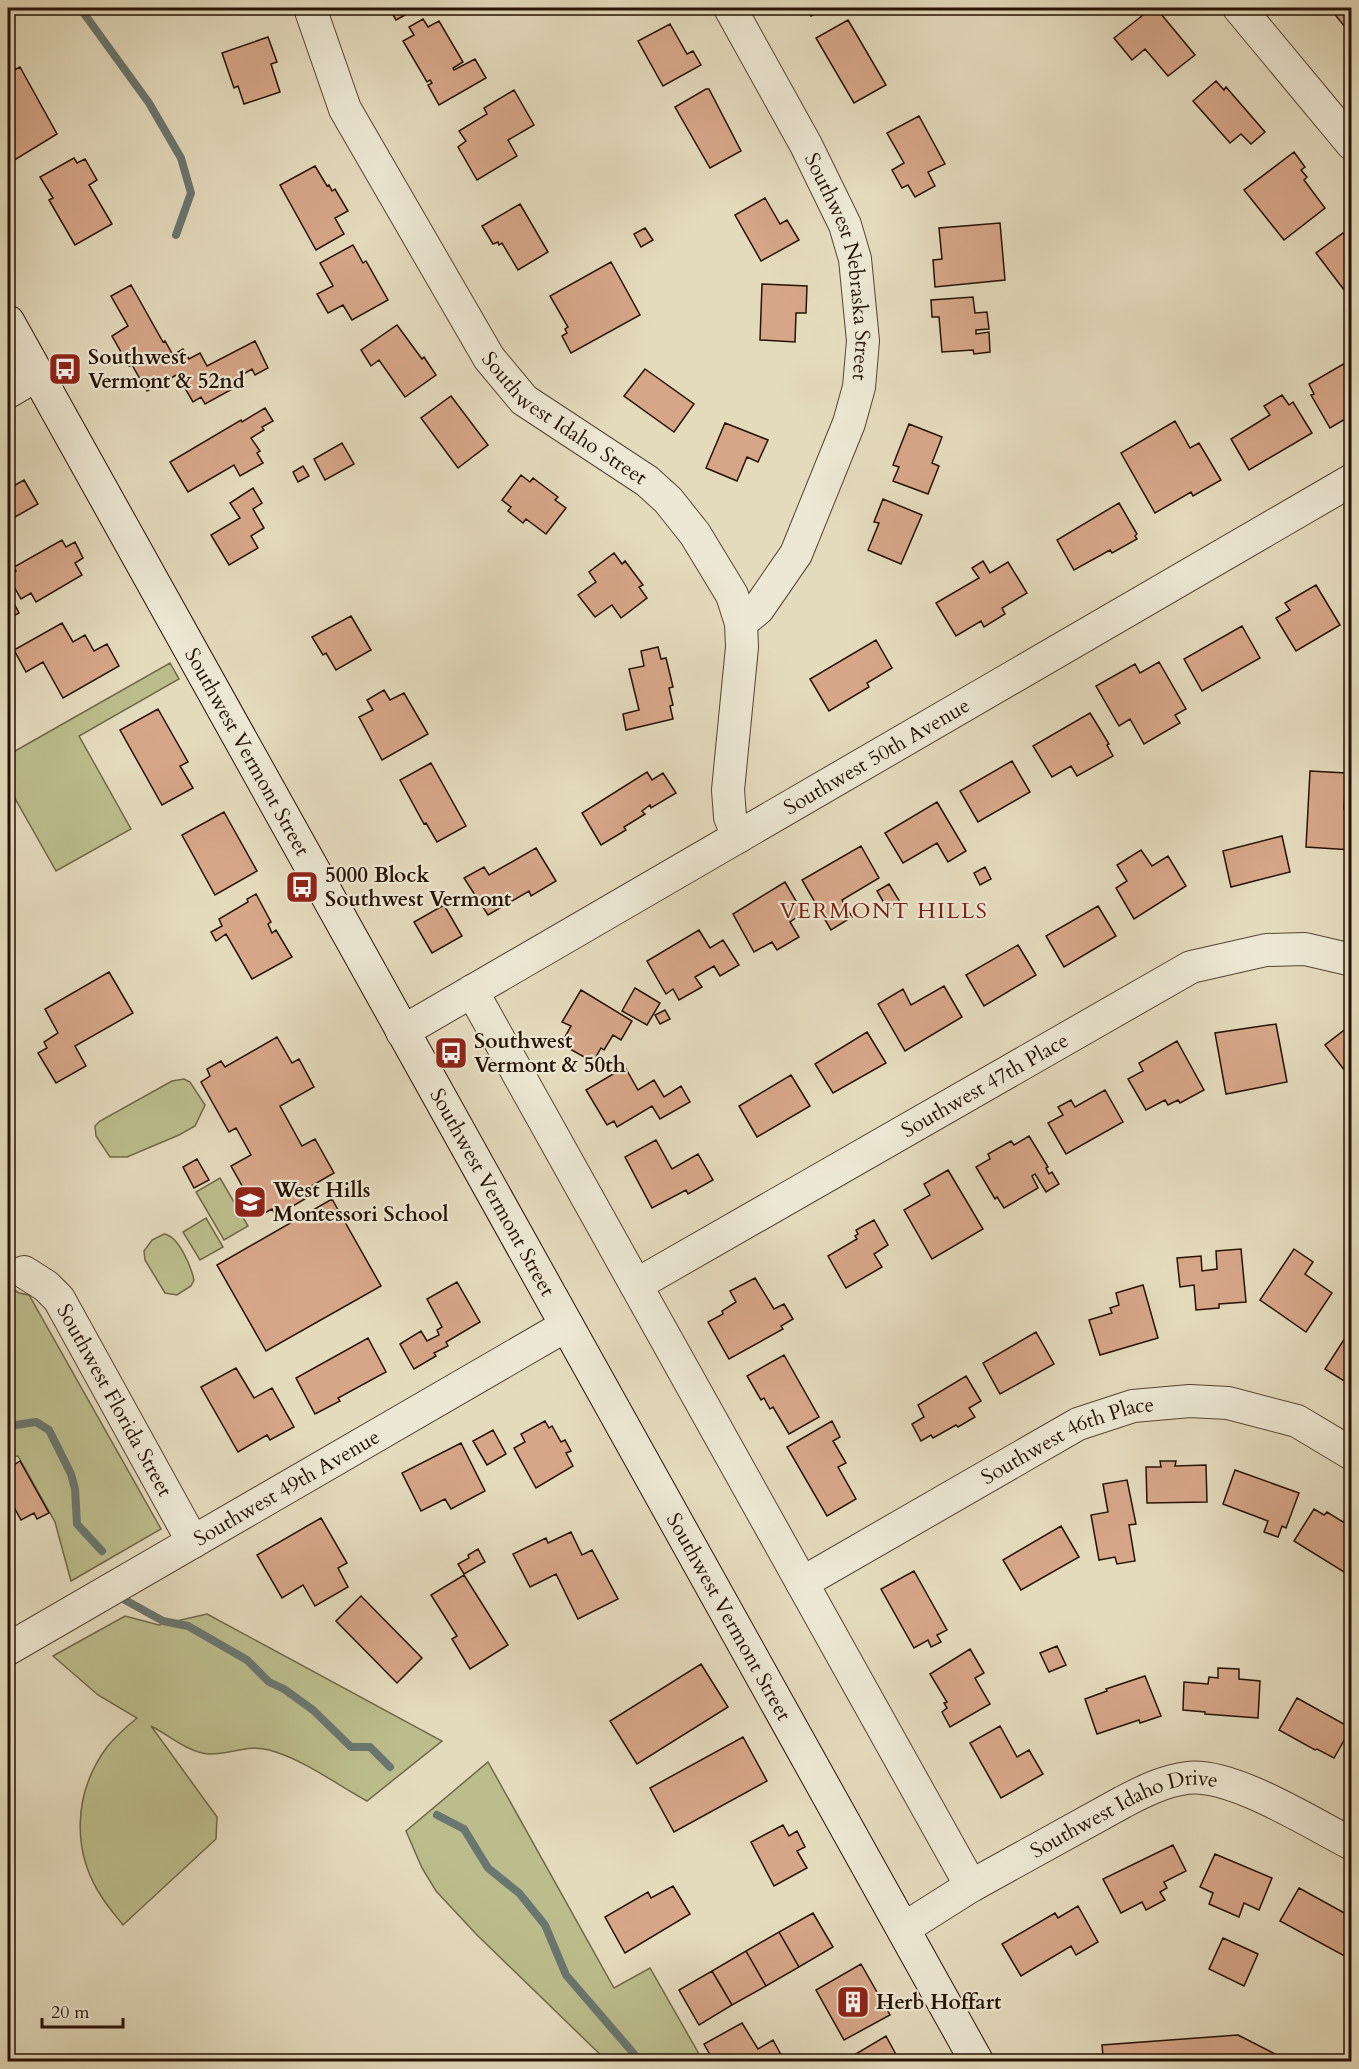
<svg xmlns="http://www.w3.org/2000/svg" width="1359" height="2069" viewBox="0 0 1359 2069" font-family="Cardo,serif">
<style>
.green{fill:#bcbd8c;stroke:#706848;stroke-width:1.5}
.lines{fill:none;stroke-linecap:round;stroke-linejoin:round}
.stream{stroke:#6a7670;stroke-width:8}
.building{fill:#d7a689;stroke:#251203;stroke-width:1.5}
.minor-casing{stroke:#554432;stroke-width:34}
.secondary-casing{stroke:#251203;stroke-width:35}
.minor{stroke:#ede8d4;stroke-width:32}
.secondary{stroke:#ede8d4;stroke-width:33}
.labels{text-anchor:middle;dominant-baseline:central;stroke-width:4.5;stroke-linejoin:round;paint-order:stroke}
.street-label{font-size:21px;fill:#251203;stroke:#ede8d4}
.poi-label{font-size:21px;font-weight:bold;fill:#251203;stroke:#ede8d4;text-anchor:start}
.neighbourhood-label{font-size:22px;letter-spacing:1.5px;fill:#7a1f14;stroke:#ede8d4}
</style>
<rect width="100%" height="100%" fill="#e4dbbd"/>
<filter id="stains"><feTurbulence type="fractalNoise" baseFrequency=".00333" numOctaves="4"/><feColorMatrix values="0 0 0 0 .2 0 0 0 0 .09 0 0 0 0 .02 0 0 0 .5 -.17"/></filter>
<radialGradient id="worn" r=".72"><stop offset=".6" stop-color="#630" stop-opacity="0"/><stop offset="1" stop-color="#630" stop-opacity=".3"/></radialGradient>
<!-- green -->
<path class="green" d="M170 663 179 679 79 736 131 829 56 871 8 786V755Z
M184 1079 190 1082 205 1105 195 1126 179 1135 127 1157H110L96 1136 95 1126 100 1121 172 1081Z
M220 1178 248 1226 224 1240 196 1192Z
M206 1218 223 1247 200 1260 183 1232Z
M164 1234C179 1236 191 1267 194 1280L191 1286 177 1295 165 1293 145 1260 144 1251 152 1240Z
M8 1286 19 1293 29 1295 161 1529 71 1581 55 1522 18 1456 8 1457Z
M207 1614 442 1741 367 1801C336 1784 303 1759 269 1750 248 1744 230 1755 209 1754 189 1753 169 1735 151 1726L217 1817 216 1839 123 1925C116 1916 109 1908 103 1899 71 1852 73 1793 107 1747 116 1736 126 1727 137 1718L98 1695 53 1656 125 1616 159 1625Z
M488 1762 614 1988 650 1968 703 2061H607L477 1935 436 1891 422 1868 406 1831Z"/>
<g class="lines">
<!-- stream -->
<path class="stream" d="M80 8 149 103 181 158 191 193 176 235
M8 1426 36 1422 49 1430 71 1474 75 1489 77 1524 102 1551
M125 1600 163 1621 188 1626 247 1660 269 1682 284 1689 313 1710 351 1747H370L390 1767
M437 1815 464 1829 488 1868 519 1893 545 1925 566 1975 641 2062"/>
</g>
<!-- building -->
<path class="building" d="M218 8H236L221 14Z
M389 8H418L396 20Z
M806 8H827L811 16Z
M1152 8H1156L1195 55 1168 76 1145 49 1132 60 1114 38Z
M1337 8H1352V31L1347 25 1345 27 1332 11Z
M423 19 428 27 439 21 463 62 453 68 454 70 475 59 486 78 439 105 428 85 432 83 430 80 427 82 403 41 414 35 409 27Z
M848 20 886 85 854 103 816 38Z
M670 24 687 54 693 51 701 65 663 86 638 41Z
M268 37 277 62 271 64 280 92 244 104 238 86 234 88 222 53Z
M20 67 57 134 8 164V73Z
M1216 81 1224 90 1226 87 1265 132 1251 144 1241 134 1230 143 1193 101Z
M706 89H709L741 151 710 168 675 107Z
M514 90 534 125 508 140 517 156 477 180 458 147 466 141 459 131 487 114 484 108Z
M919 116 945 164 928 172 935 186 915 197 908 185 902 188 892 170 904 163 887 133Z
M1294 152 1305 167 1301 170 1307 177 1304 180 1325 208 1284 240 1244 190Z
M74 158 77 163 85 159 97 180 89 185 112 224 75 245 49 200 53 198 40 177Z
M315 166 327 186 329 185 332 191 335 189 348 211 335 218 344 234 316 250 280 185Z
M765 198 780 224 787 220 799 240 761 261 735 215Z
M520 204 548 252 518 270 502 243 499 245 498 242 493 244 482 226Z
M1000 223 1005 280 935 287 933 260 942 259 939 228Z
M645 228 653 240 641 247 634 234Z
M1343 233 1352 243 1351 299 1316 253Z
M353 245 363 263 366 261 388 300 352 320 343 305 328 313 317 294 333 286 320 263Z
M611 262 640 315 571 353 562 336 567 333 565 329 568 327 550 296Z
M762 284 807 286 806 313H796L795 342 760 340Z
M131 285 163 342 165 341 173 355 183 349 189 359 200 353 207 366 255 341 268 368 255 375 252 369 233 380 236 387 205 404 201 397 193 402 179 378 182 377 180 373 147 391 132 365 129 366 112 336 128 326 111 296Z
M973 297 975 313 987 312 989 329 976 330V334L989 332 990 352 974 354 973 350 942 352 939 317H932L931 300Z
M397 325 422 359 424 357 436 375 405 397 379 360 371 366 361 350Z
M1352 359V415L1330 428 1311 395 1314 394 1309 384Z
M645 369 694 404 674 432 624 396Z
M1282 395 1289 405 1293 402 1312 433 1249 470 1231 439 1270 415 1264 406Z
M451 396 488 445 458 468 421 418Z
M265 408 273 421 262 427 264 430 251 438 260 451 257 453 263 463 240 476 234 465 188 492 170 462 241 420 242 422Z
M1175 421 1190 448 1199 443 1221 480 1193 496 1191 492 1155 513 1121 453Z
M725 423 768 440 758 462 747 457 737 481 706 468Z
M909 424 942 437 932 463 939 466 928 494 893 481 899 467 893 465Z
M342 443 354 464 325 480 314 459Z
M303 466 309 476 298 482 293 472Z
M521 475 530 482 533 478 558 497 555 500 566 508 546 534 526 519 523 523 508 511 511 507 502 500Z
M24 480 38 504 8 521V489Z
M253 488 262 503 253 509 264 528 251 536 258 548 229 565 211 535 240 518 230 503Z
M883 499 922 515 901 564 868 550 879 523 874 522Z
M1119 503 1137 534 1135 536 1137 539 1112 553 1110 550 1074 570 1057 540Z
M62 540 66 547 75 542 83 558 75 563 82 575 36 602 31 593 21 599 8 576 16 571 14 567Z
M614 553 622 564 625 561 643 585 639 587 647 598 621 618 612 605 595 617 578 595 596 582 589 572Z
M983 561 990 573 1008 562 1027 593 1002 608 1005 614 984 627 981 621 956 636 936 603 979 578 972 568Z
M1316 585 1340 625 1296 651 1276 618 1290 610 1285 603Z
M8 592 19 613 8 619Z
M351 616 371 650 336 670 326 653 323 655 312 637Z
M62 623 73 642 85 635 94 651 107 644 119 666 63 698 43 662 26 672 14 650Z
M1242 626 1260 658 1202 691 1184 659Z
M876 640 892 668 867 683 869 687 829 711 810 679Z
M658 647 661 659 666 658 673 687 669 688 673 705 670 706 673 719 626 730 623 714 639 710 629 669 644 666 641 651Z
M1159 662 1186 709 1175 715 1180 723 1144 744 1130 719 1119 726 1096 686 1135 664 1140 673Z
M384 690 390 700 404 693 428 734 382 760 359 717 373 710 367 700Z
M158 709 188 762 180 766 193 788 162 805 120 730Z
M1090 713 1109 744 1107 745 1113 756 1077 776 1071 766 1052 777 1033 746Z
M1012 761 1030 792 978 822 960 791Z
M431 763 466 826 437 842 426 823 424 824 400 780Z
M1310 771 1346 773 1344 809H1352V850L1306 847Z
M647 772 652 780 663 773 676 793 651 808 650 805 642 811 645 814 624 827 626 830 601 845 582 813Z
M937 802 966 851 948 862 937 843 903 863 885 833Z
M224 812 257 871 215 895 182 835Z
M1282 836 1290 872 1231 887 1223 851Z
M861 846 879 878 842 900 852 917 831 930 802 880Z
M536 848 556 881 531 896 529 891 488 915 464 878 484 867 489 875Z
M1141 850 1152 866 1168 856 1186 886 1134 919 1116 888 1127 881 1117 865Z
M985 867 991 879 980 885 974 873Z
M785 882 803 913 790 922 799 937 777 950 772 942 754 952 733 914Z
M889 884 900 902 888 910 877 891Z
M256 894 271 922 268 924 272 933 276 930 292 957 252 979 226 934 216 941 211 932 222 926 219 919 248 902 247 899Z
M444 905 462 936 432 953 414 922Z
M1098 906 1116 936 1064 967 1046 936Z
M699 930 710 948 723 940 739 965 720 976 714 966 695 977 702 987 679 1000 673 989 666 994 647 961Z
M1018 945 1036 975 984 1006 966 975Z
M109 972 133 1013 75 1046 86 1066 56 1083 38 1053 47 1048 44 1042 58 1033 45 1009Z
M944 986 962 1017 905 1051 878 1004 903 989 911 1005Z
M635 988 660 1003 647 1025 622 1011Z
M581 990 632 1021 621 1040 613 1035 604 1050 601 1048 593 1062 561 1044 571 1026 562 1022Z
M665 1010 670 1019 660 1024 655 1015Z
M1276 1024 1287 1082 1226 1094 1215 1033Z
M1352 1024V1080L1325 1045Z
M867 1032 886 1063 833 1093 815 1064Z
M277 1037 292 1063 299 1059 314 1087 280 1106 302 1146 315 1139 334 1173 306 1189 310 1196 276 1216 272 1209 259 1216 231 1166 251 1155 236 1128 229 1132 201 1082 210 1076 207 1069 221 1061 225 1067Z
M1177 1041 1204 1090 1180 1103 1178 1100 1168 1105 1165 1100 1146 1110 1128 1079 1143 1071 1139 1063Z
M625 1067 638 1090 654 1080 664 1097 681 1086 690 1102 660 1119 652 1106 617 1127 614 1121 607 1125 586 1090Z
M791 1075 810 1106 757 1137 739 1106Z
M1105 1090 1123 1122 1066 1154 1048 1123 1063 1115 1058 1107 1071 1100 1075 1107Z
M1029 1136 1048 1167 1046 1168 1049 1174 1052 1172 1059 1184 1046 1192 1035 1174 1032 1176 1038 1188 1004 1208 997 1197 995 1199 976 1167 990 1159 988 1154 1011 1141 1014 1145Z
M656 1140 672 1169 698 1154 713 1180 688 1194 686 1190 652 1208 625 1157Z
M197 1159 209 1180 194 1188 183 1167Z
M948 1170 983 1229 932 1259 904 1210 930 1195 924 1184Z
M332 1199 381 1286 266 1351 217 1265Z
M874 1220 888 1245 874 1254 882 1267 846 1288 828 1256 857 1239 855 1236 858 1234 856 1230Z
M1241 1249 1246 1302 1219 1304V1308L1196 1310 1194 1285 1180 1287 1177 1258 1201 1256 1202 1271 1217 1269 1216 1251Z
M1294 1249 1313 1262 1305 1274 1332 1293 1306 1332 1260 1300Z
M755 1278 774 1309 784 1304 793 1319 781 1326 783 1329 729 1359 708 1322 723 1314 722 1311 736 1302 730 1291Z
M457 1282 480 1322 446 1342 448 1346 434 1353 436 1356 414 1369 400 1344 421 1331 427 1341 439 1335 437 1330 442 1327 427 1299Z
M1143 1285 1158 1338 1100 1355 1089 1320 1112 1313 1110 1308 1119 1305 1116 1293Z
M1036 1332 1054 1364 1000 1394 983 1363Z
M368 1338 386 1372 338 1398 340 1401 315 1414 296 1378Z
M1345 1338 1352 1342V1386L1325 1369Z
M784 1355 819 1417 789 1434 773 1407 770 1409 764 1398 761 1400 747 1376Z
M236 1368 254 1398 272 1388 294 1427 270 1440 267 1435 238 1452 201 1387Z
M966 1376 981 1401 969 1408 975 1417 958 1427 956 1425 933 1438 931 1435 921 1441 912 1424 924 1417 918 1405Z
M545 1421 549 1428 552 1426 561 1442 565 1440 571 1451 566 1453 573 1466 536 1488 514 1448 525 1442 521 1434Z
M832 1421 840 1437 833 1441 846 1463 838 1467 856 1499 827 1516 787 1447Z
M493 1430 506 1454 487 1465 473 1441Z
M461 1443 485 1491 451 1509 445 1499 421 1511 402 1473Z
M20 1461 49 1513 37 1519 34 1513 21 1520 8 1496V1469Z
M1160 1461H1176L1175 1466 1206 1465 1207 1502 1147 1503 1146 1467H1161Z
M1235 1470 1299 1493 1286 1528 1282 1526 1278 1537 1264 1532 1268 1521 1223 1504Z
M1127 1480 1136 1524 1129 1525 1135 1561 1117 1564 1115 1557 1099 1560 1091 1515 1108 1512 1103 1484Z
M1314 1509 1324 1515 1327 1512 1348 1525 1346 1529 1352 1532V1577L1294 1541Z
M321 1518 347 1563 338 1568 348 1587 315 1606 303 1585 282 1598 257 1555Z
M1061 1526 1079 1557 1021 1590 1003 1560Z
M571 1532 582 1555 592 1550 618 1599 578 1619 556 1574 530 1587 513 1554 546 1538 548 1543Z
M478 1549 485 1562 464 1574 458 1564 469 1558 468 1555Z
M914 1571 947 1630 937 1635 941 1642 931 1647 928 1640 914 1648 881 1589Z
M464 1575 508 1645 470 1669 452 1639 457 1636 431 1595Z
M361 1596 422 1658 397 1683 336 1621Z
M1057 1646 1066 1665 1049 1672 1040 1653Z
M970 1649 984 1673 975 1678 990 1704 950 1727 942 1712 947 1708 944 1703 947 1702 930 1674Z
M701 1664 728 1707 637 1764 610 1721Z
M1218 1668 1239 1669V1679L1260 1681 1258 1718 1205 1714V1712L1183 1710 1184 1682 1208 1684 1209 1677 1218 1678Z
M1145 1676 1161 1716 1140 1723 1139 1720 1097 1734 1085 1699 1107 1691 1106 1689Z
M1297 1698 1351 1728 1334 1758 1317 1749 1315 1750 1279 1730Z
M1000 1726 1017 1757 1029 1750 1043 1774 1001 1798 970 1743Z
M743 1737 767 1781 674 1832 650 1788Z
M783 1825 789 1836 797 1831 805 1847 797 1851 807 1868 774 1886 751 1842Z
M1173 1845 1186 1871 1164 1882 1167 1888 1160 1892 1165 1900 1146 1910 1142 1902 1121 1913 1103 1879Z
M1215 1854 1272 1878 1259 1910 1244 1903 1239 1917 1209 1904 1213 1893 1200 1887Z
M673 1886 690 1914 625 1953 605 1917 648 1892 651 1898Z
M1299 1888 1348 1915 1345 1919 1352 1923V1960L1280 1921Z
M1078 1906 1098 1942 1076 1955 1071 1946 1021 1976 1002 1944 1055 1913 1058 1918Z
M813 1913 833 1947 799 1967 779 1932Z
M779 1932 799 1967 766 1986 746 1951Z
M1223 1938 1258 1954 1244 1986 1209 1969Z
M746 1951 766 1986 732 2005 712 1971Z
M861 1964 890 2015 844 2040 816 1990Z
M712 1971 732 2005 699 2025 679 1990Z
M742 2023 758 2049 773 2040 785 2062H714L704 2044Z
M1238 2035 1291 2062H1082L1108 2059 1107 2055 1103 2056 1102 2045Z
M886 2036 900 2062H851L849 2058Z"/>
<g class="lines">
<!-- minor casing -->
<g class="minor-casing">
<g id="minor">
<path id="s1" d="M310 8 345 109 489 358 524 400 647 481 668 500 695 534 732 595 741 623 742 647 728 790 730 817 738 837"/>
<path id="s2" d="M730 8 806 145 845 225 855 259 863 341 859 387 849 423 796 554 758 609 741 623"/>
<path d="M1239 8 1352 144"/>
<path d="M8 392 37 375"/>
<path d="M472 991 971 1886"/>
<path id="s3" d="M402 1032 1352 480"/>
<path id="s4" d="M24 1272 46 1286 59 1299 193 1542"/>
<path id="s5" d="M636 1285 1191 967 1266 950 1305 949 1352 960"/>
<path id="s6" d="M802 1583 1078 1424 1133 1406 1190 1401 1228 1403 1297 1421 1352 1454"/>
<path id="s7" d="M8 1649 567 1325"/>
<path id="s8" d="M903 1929 971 1886 1123 1802C1144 1791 1164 1781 1187 1778 1231 1772 1311 1823 1352 1844"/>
</g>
</g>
<!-- secondary casing -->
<g class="secondary-casing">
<g id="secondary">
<path id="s9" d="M8 322 977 2062"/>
</g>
</g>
<!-- minor -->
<use href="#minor" class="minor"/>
<!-- secondary -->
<use href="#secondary" class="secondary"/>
</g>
<!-- icons -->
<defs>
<g id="bus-square" transform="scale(1.725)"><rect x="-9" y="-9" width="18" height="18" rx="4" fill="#8f2418" stroke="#ede8d4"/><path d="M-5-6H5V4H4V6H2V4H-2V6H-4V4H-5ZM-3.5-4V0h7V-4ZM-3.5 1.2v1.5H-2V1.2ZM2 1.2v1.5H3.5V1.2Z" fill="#fff"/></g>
<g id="school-square" transform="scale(1.725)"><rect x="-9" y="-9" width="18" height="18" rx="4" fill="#8f2418" stroke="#ede8d4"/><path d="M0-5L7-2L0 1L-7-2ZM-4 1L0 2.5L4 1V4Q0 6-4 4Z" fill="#fff"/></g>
<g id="building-square" transform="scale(1.725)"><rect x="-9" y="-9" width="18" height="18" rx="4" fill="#8f2418" stroke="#ede8d4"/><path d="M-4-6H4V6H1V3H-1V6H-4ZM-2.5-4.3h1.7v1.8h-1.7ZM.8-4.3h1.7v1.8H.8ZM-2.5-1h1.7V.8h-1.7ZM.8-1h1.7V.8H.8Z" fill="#fff"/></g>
</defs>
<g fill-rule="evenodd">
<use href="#bus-square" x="65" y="369"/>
<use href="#bus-square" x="302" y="887"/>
<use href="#bus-square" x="451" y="1053"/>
<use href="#school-square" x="250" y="1202"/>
<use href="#building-square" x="853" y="2002"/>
</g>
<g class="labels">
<!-- street labels -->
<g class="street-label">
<text stroke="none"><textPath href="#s2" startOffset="285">Southwest Nebraska Street</textPath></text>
<text stroke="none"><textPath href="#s1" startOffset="492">Southwest Idaho Street</textPath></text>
<text stroke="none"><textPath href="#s9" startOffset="492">Southwest Vermont Street</textPath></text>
<text stroke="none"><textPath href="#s3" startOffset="549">Southwest 50th Avenue</textPath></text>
<text stroke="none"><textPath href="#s5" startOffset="402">Southwest 47th Place</textPath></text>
<text stroke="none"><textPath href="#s9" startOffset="996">Southwest Vermont Street</textPath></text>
<text stroke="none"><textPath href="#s4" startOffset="160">Southwest Florida Street</textPath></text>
<text stroke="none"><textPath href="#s6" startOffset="303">Southwest 46th Place</textPath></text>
<text stroke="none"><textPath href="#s7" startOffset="322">Southwest 49th Avenue</textPath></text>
<text stroke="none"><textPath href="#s9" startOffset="1482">Southwest Vermont Street</textPath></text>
<text stroke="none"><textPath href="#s8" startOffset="252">Southwest Idaho Drive</textPath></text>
</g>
<!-- poi labels -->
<g class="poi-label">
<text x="88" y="357">Southwest<tspan x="88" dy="24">Vermont &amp; 52nd</tspan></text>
<text x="325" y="875">5000 Block<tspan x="325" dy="24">Southwest Vermont</tspan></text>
<text x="474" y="1041">Southwest<tspan x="474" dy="24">Vermont &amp; 50th</tspan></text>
<text x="273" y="1190">West Hills<tspan x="273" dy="24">Montessori School</tspan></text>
<text x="876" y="2002">Herb Hoffart</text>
</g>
<!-- neighbourhood labels -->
<g class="neighbourhood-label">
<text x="884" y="911">VERMONT HILLS</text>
</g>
</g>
<!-- margin -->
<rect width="1359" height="2069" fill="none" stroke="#e4dbbd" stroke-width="30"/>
<rect x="9" y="9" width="1341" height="2051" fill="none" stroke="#251203" stroke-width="3"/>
<rect x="15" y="15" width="1329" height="2039" fill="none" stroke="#251203" stroke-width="1.5"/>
<!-- scale -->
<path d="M42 2018v9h81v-9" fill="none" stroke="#251203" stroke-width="3"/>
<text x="51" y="2018" font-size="18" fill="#251203" stroke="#ede8d4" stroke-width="4.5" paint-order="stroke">20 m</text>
<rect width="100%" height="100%" filter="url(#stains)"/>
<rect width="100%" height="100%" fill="url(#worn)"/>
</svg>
